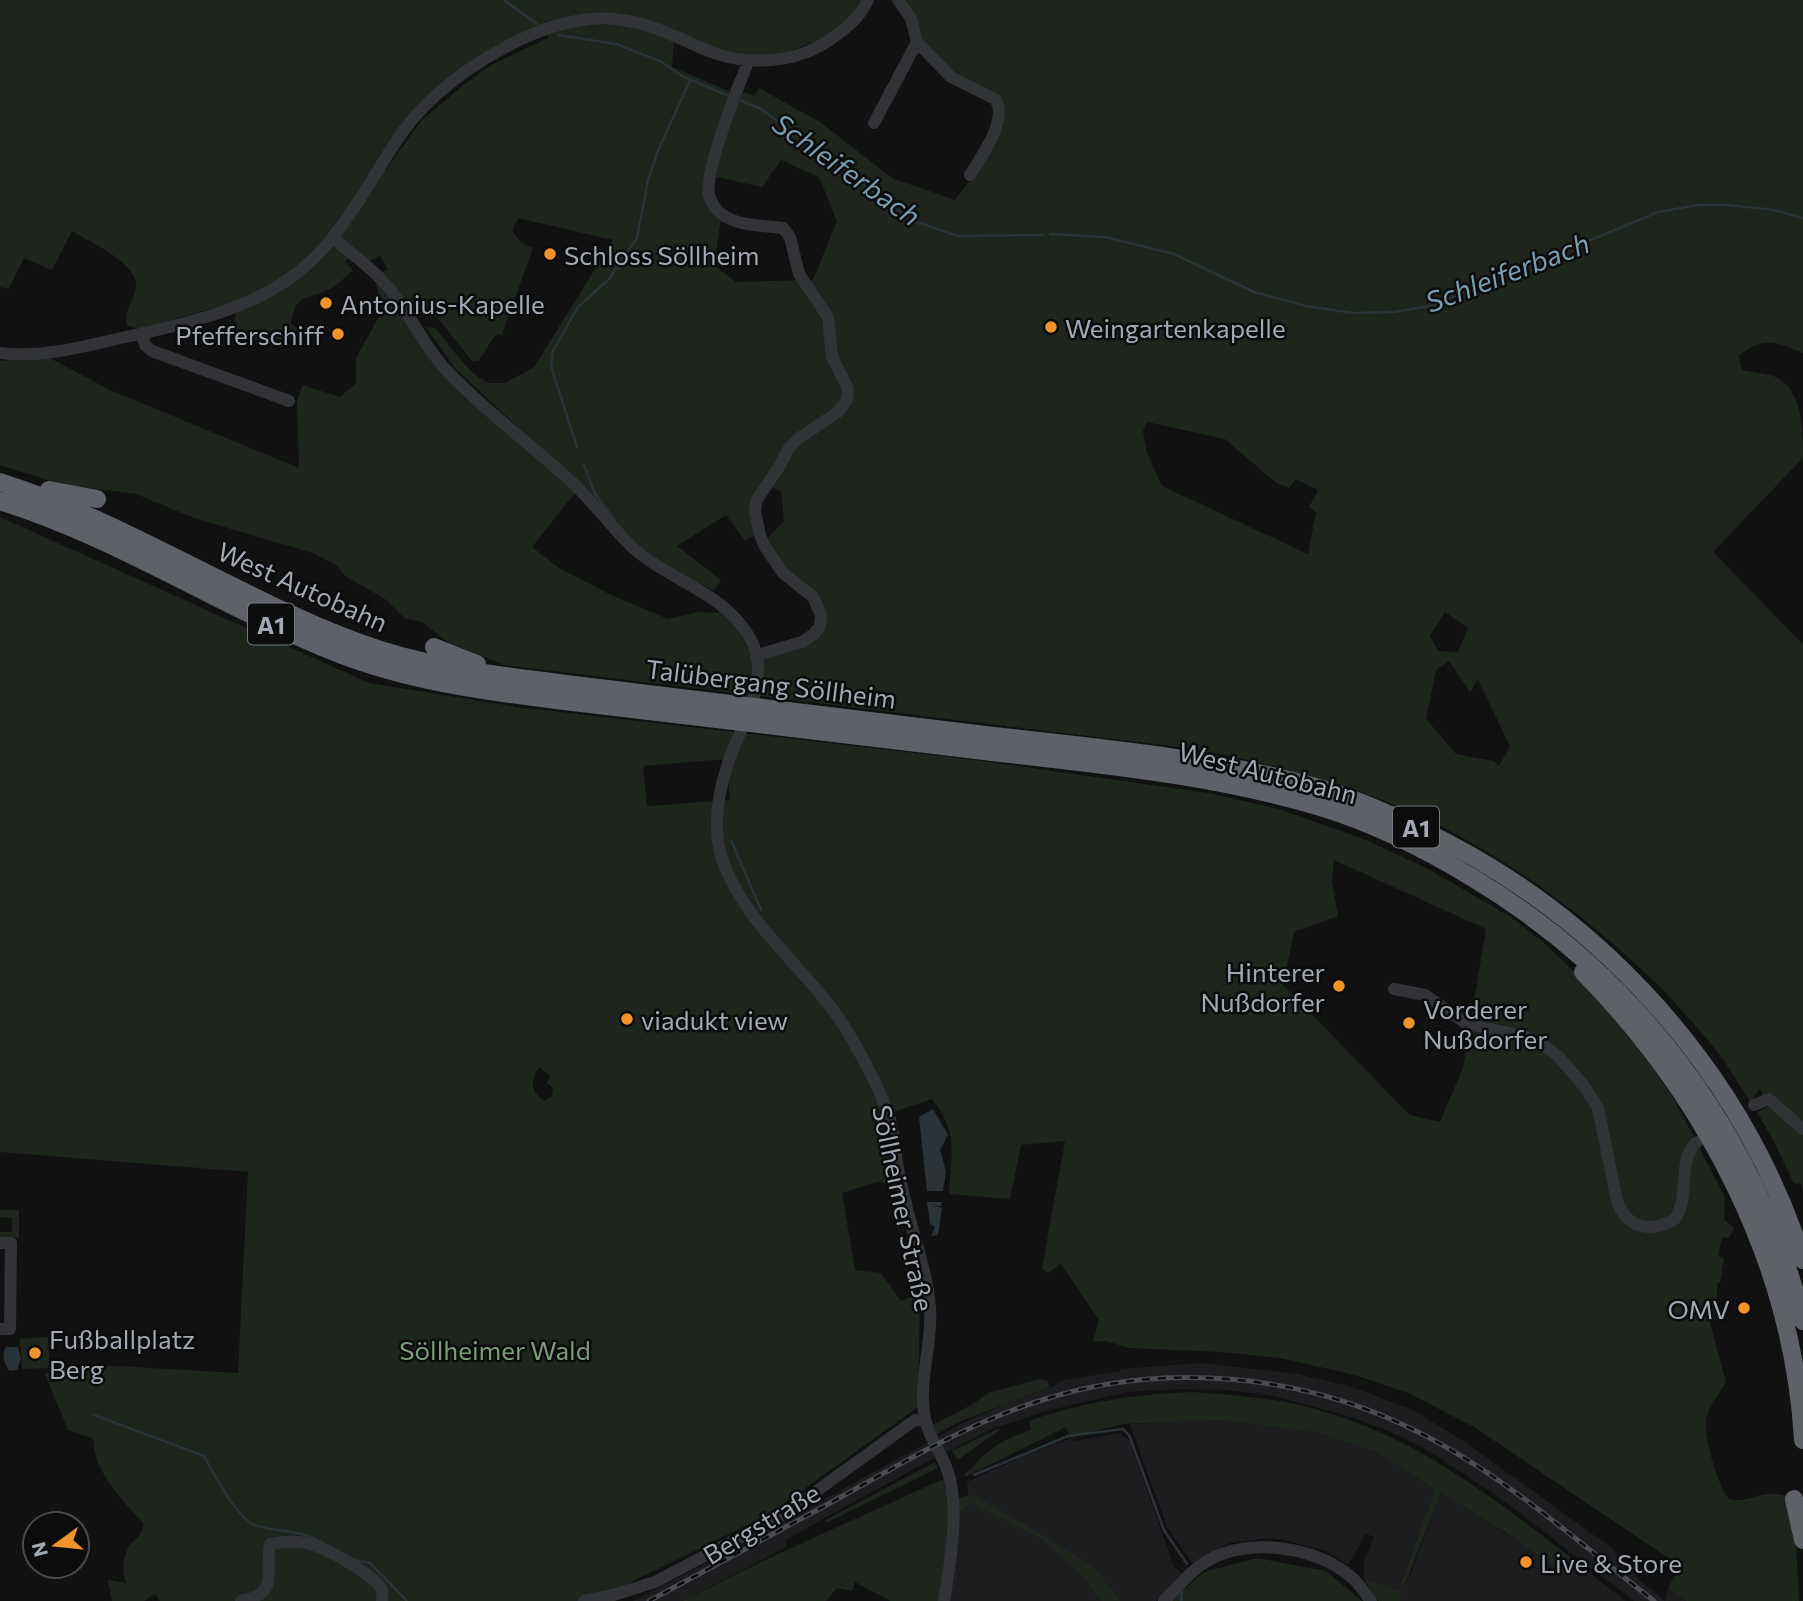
<svg xmlns="http://www.w3.org/2000/svg" width="1803" height="1601" viewBox="0 0 1803 1601" font-family="Commissioner,sans-serif">
<style>
.built{fill:#1d1d1f}
.green{fill:#1d251d;fill-rule:evenodd}
.water{fill:#293338}
.lines{fill:none;stroke-linecap:round;stroke-linejoin:round}
.stream{stroke:#293338;stroke-width:2.5}
.minor{stroke:#323337;stroke-width:12}
.highway{stroke:#5e6268;stroke-width:18}
.rail-casing{stroke:#494c50;stroke-width:5}
.rail{stroke:#0c0c0d;stroke-width:2.5;stroke-dasharray:8;stroke-linecap:butt}
.highway-bridge{stroke:#5e6268;stroke-width:18}
.poi-dot{fill:#f29329;stroke:#0c0c0d;stroke-width:2.5}
.labels{text-anchor:middle;dominant-baseline:central;stroke-width:5;stroke-linejoin:round;paint-order:stroke}
.shield{fill:#0c0c0d;stroke:#757a81;stroke-width:2}
.shield-label{font-size:24px;font-weight:bold;fill:#a2a9b3}
.poi-label{font-size:26px;fill:#a2a9b3;stroke:#0c0c0d;text-anchor:start}
.street-label{font-size:26px;fill:#a2a9b3;stroke:#0c0c0d}
.park-label{font-size:26px;fill:#7b9e78;stroke:#0c0c0d}
.water-label{font-size:28px;font-style:italic;fill:#789daf;stroke:#0c0c0d}
</style>
<rect width="100%" height="100%" fill="#111112"/>
<!-- built -->
<path class="built" d="M1200 1363 1298 1374 1352 1387 1413 1410 1468 1444 1613 1549 1639 1580 1665 1601 1668 1588 1686 1601H1634L1496 1495 1424 1448 1391 1432 1348 1416 1273 1396 1228 1390 1179 1389 1126 1392 1047 1411 994 1428 914 1469 785 1540 787 1547 682 1601H633L740 1546 961 1424 1007 1403 1052 1387 1064 1380 1120 1371 1121 1369Z
M1223 1420 1318 1433 1376 1452 1435 1489 1401 1582 1404 1586 1411 1573 1441 1493 1518 1541 1565 1574 1575 1561 1625 1601H1400L1402 1591 1364 1579V1562L1374 1537 1366 1534 1348 1565 1327 1551 1280 1539 1266 1538 1229 1543 1192 1563 1167 1527 1130 1424Z
M1118 1433 1129 1440 1174 1567 1183 1574 1156 1601H1121L1101 1575 974 1494 968 1496 967 1482 1028 1454 1070 1439 1075 1441Z
M970 1502 1042 1539 1084 1579 1101 1601H948L957 1512Z"/>
<!-- green -->
<path class="green" d="M0 0H862L849 19 820 40 783 53 758 56 735 54 602 14 483 54 374 165 385 171 422 120 460 88 491 65 548 38 549 32 573 26 622 24 669 38 674 43 672 67 736 94 738 90 754 96 759 88 820 122 892 178 955 200 975 174 1001 104 962 80 919 40 901 0H1803V353C1778 342 1762 336 1739 356L1742 370C1753 373 1770 373 1780 379 1803 396 1803 430 1803 458L1713 552 1803 644V1191L1801 1183 1794 1184 1773 1140 1757 1112 1770 1106 1759 1088 1751 1103C1741 1088 1732 1072 1722 1058 1643 954 1504 846 1382 800 1318 775 1254 760 1187 748L504 665 447 642 422 622 404 618 385 599 345 576 336 565 313 553 194 518 136 494 63 485 0 465V361L48 357 110 390 299 468 297 402 302 385 340 397 356 383V358L382 311 376 283 381 272 388 270 380 255C370 264 361 260 349 257L345 262 353 270C346 276 338 285 330 289 306 301 296 292 291 324L297 328 294 340 234 339 236 302 139 329 127 325C124 308 133 303 136 288 140 264 90 242 72 231L52 270 24 258 9 289 0 287ZM781 160 819 177 837 221 813 280 736 282 714 265 721 218 708 175 762 187ZM518 218 613 240 534 367 505 383H489L478 377 466 366 435 328 426 327 454 367 523 432C499 412 472 393 452 369 437 352 426 333 415 314L437 317 472 361H478C486 352 489 342 497 334L502 335 533 248 521 242 512 230ZM1147 422 1225 439 1275 482 1289 488 1296 479 1318 490 1309 507 1316 512 1308 554 1162 486 1147 453 1143 431ZM582 484 638 548 652 559 714 591 721 580 677 546 726 515 745 541 756 535 759 490 770 486 781 492 784 521 766 540 786 572 825 614 802 646 753 658 739 631 724 613 698 612 668 619 611 595 559 568 532 547ZM1445 612 1468 628 1458 652 1438 651 1430 636ZM1449 661 1470 692 1478 680 1510 746 1499 766 1493 761 1456 754 1426 719 1436 670Z
M0 517 369 683 517 707 975 760 1208 793 1279 809 1366 840 1430 870 1511 917 1544 943 1585 982 1644 1054 1675 1101 1725 1197 1724 1219 1734 1228 1729 1238 1722 1237 1718 1255 1724 1258 1720 1282 1717 1283V1311L1710 1323 1726 1382C1719 1394 1707 1409 1706 1421 1704 1438 1718 1486 1729 1499 1752 1504 1764 1487 1788 1497L1795 1523 1799 1601H1686L1668 1588 1680 1566 1474 1427 1408 1393 1355 1375 1280 1358 1222 1352 1129 1348 1106 1341 1093 1342 1099 1320 1061 1264 1047 1273 1042 1268 1065 1141 1021 1145 1010 1199 949 1194C951 1154 959 1133 932 1099L879 1117 896 1192 880 1181 842 1193 855 1270 881 1273 901 1301 910 1297 920 1298 918 1407 768 1515 629 1583 616 1601H160L155 1594 144 1601H112L108 1580 126 1583C122 1572 122 1559 128 1548 135 1537 139 1541 144 1524 124 1501 92 1471 94 1439L68 1430 45 1374 53 1370 116 1366 238 1373 248 1172 0 1152ZM727 759 730 800 647 806 643 766ZM1334 860 1486 929 1463 1068 1440 1122 1410 1115 1283 985 1294 932 1338 916 1332 882ZM539 1067 550 1076 547 1083 553 1088 552 1096 544 1101C530 1091 530 1081 539 1067Z
M0 1210H19V1238H0V1232H12V1218L0 1217Z
M48 1337 50 1368 22 1369 20 1339Z
M1039 1379 1047 1380 1050 1387 961 1421 935 1435 932 1425 973 1404 988 1393Z
M1193 1392C1230 1395 1267 1397 1304 1406 1410 1432 1490 1495 1575 1561L1566 1575 1508 1534 1441 1493 1404 1587 1401 1583 1435 1489 1376 1452 1318 1433 1223 1420 1122 1424 1070 1438 1066 1427 965 1477 964 1474C974 1468 977 1461 985 1454 999 1442 1014 1436 1031 1430L1029 1421C1082 1402 1136 1394 1193 1392Z
M999 1428 1000 1430 958 1460 952 1451Z
M935 1462 938 1468 826 1523 825 1520Z
M941 1480 946 1481C953 1521 944 1562 939 1601H891L855 1582 852 1591 837 1588 826 1601H682L767 1559Z
M974 1494 1088 1563 1101 1575 1121 1601H1101L1084 1579 1042 1539 970 1503 963 1510 957 1512 959 1498Z
M1257 1558 1326 1571 1362 1601H1171L1204 1572Z
M1364 1579 1402 1591 1400 1601H1378Z"/>
<!-- water -->
<path class="water" d="M933 1109 948 1135 940 1150 946 1171 943 1191H927L919 1117Z
M927 1202H942L941 1206H933L942 1208 938 1235 931 1236 935 1227 930 1224Z
M6 1347H18L21 1359 17 1370 9 1371C4 1362 1 1356 6 1347Z"/>
<g class="lines">
<!-- stream -->
<path class="stream" d="M504 0 537 24
M558 35 616 44 660 61 684 77 729 96
M737 99 761 109 911 220 958 236 1043 235
M1050 234 1105 237 1174 254 1254 292 1306 306 1353 313 1394 312 1434 305 1658 212 1698 205H1729L1774 210 1803 218
M577 447 551 366 553 351 578 307 609 279 637 238 648 180 658 151 690 80
M584 465 595 494 614 519
M731 840 761 910
M94 1415 204 1456C213 1473 239 1522 257 1526 279 1532 301 1530 321 1542
M974 1475 1068 1436 1123 1429 1129 1435 1164 1530 1187 1564
M354 1560 370 1563 407 1601
M1181 1601 1182 1589"/>
<!-- minor -->
<path class="minor" d="M898 0 911 18 917 42 951 77 995 99C1009 119 981 157 970 175
M749 60C738 86 704 172 709 195 710 199 714 207 717 210 733 227 762 225 783 228L790 237 799 274 828 317 832 357 848 389 847 400 838 412 799 438 789 448 779 467 756 501 755 512 760 535 765 547 783 573 813 597 821 615 820 626 814 634 802 642 758 655
M874 123 917 42
M333 238C353 255 376 271 393 293 412 319 426 349 449 373 488 414 535 447 576 486 595 505 612 527 631 546 668 581 726 592 751 640 772 680 741 725 728 763 718 793 712 828 722 859 745 926 809 970 846 1029 860 1052 885 1098 891 1124 894 1135 894 1146 896 1156 898 1172 902 1188 906 1204 914 1238 927 1272 930 1307 933 1341 919 1378 924 1412 926 1434 941 1451 948 1472 960 1508 950 1564 944 1601
M142 333 145 345 152 351 289 401
M0 353C44 359 92 344 135 335 190 323 252 308 297 273 344 237 370 178 404 130 429 96 469 66 506 47 541 28 582 14 622 20 654 24 682 40 711 52 748 66 795 63 828 41 844 30 860 18 868 0
M1394 989 1425 995 1467 1024 1523 1036 1539 1042 1558 1056 1584 1086 1598 1108 1617 1201C1627 1229 1651 1233 1675 1219 1691 1195 1676 1161 1697 1142
M1754 1105 1769 1099 1803 1129
M0 1243H11L10 1329H0
M241 1601C281 1593 264 1574 270 1544 285 1541 299 1540 314 1545 329 1550 376 1576 382 1590 383 1593 382 1598 382 1601
M584 1601 613 1595 655 1582 786 1513 915 1420 925 1418
M1164 1601C1178 1587 1190 1571 1207 1561 1247 1537 1315 1546 1350 1576 1359 1583 1364 1592 1371 1601"/>
<!-- highway -->
<path class="highway" d="M0 482C126 522 236 597 360 643 424 667 491 674 558 683
M49 490 97 499
M0 501C119 538 223 608 339 654 409 681 482 691 556 700
M434 647 477 664
M977 734C1089 747 1203 756 1312 786 1349 796 1385 812 1420 829 1599 914 1742 1070 1803 1260
M976 750C1091 764 1207 773 1320 807 1373 823 1425 849 1473 878 1639 978 1755 1133 1803 1321
M1583 972C1706 1097 1793 1263 1803 1440
M1794 1499 1803 1540"/>
<!-- rail casing -->
<g class="rail-casing">
<path id="rail" d="M649 1601C710 1568 771 1535 832 1502 899 1465 966 1424 1039 1401 1162 1361 1301 1373 1416 1431 1503 1474 1578 1542 1654 1601"/>
</g>
<!-- rail -->
<use href="#rail" class="rail"/>
<!-- highway-bridge -->
<path class="highway-bridge" d="M558 683 977 734
M556 700 976 750"/>
</g>
<!-- markers -->
<g class="poi-dot">
<circle cx="550" cy="254" r="7"/>
<circle cx="326" cy="303" r="7"/>
<circle cx="1051" cy="327" r="7"/>
<circle cx="338" cy="334" r="7"/>
<circle cx="1339" cy="986" r="7"/>
<circle cx="627" cy="1019" r="7"/>
<circle cx="1409" cy="1023" r="7"/>
<circle cx="1744" cy="1308" r="7"/>
<circle cx="35" cy="1353" r="7"/>
<circle cx="1526" cy="1562" r="7"/>
</g>
<g class="labels">
<!-- shield labels -->
<g class="shield">
<rect x="248" y="603.5" width="46" height="41" rx="5"/>
<rect x="1393" y="806.5" width="46" height="41" rx="5"/>
</g>
<g class="shield-label">
<text x="271" y="624">A1</text>
<text x="1416" y="827">A1</text>
</g>
<!-- poi labels -->
<g class="poi-label">
<text x="564" y="254">Schloss Söllheim</text>
<text x="340" y="303">Antonius-Kapelle</text>
<text x="1065" y="327">Weingartenkapelle</text>
<text x="324" y="334" text-anchor="end">Pfefferschiff</text>
<text x="1325" y="971" text-anchor="end">Hinterer<tspan x="1325" dy="30">Nußdorfer</tspan></text>
<text x="1423" y="1008">Vorderer<tspan x="1423" dy="30">Nußdorfer</tspan></text>
<text x="641" y="1019">viadukt view</text>
<text x="1730" y="1308" text-anchor="end">OMV</text>
<text x="49" y="1338">Fußballplatz<tspan x="49" dy="30">Berg</tspan></text>
<text x="1540" y="1562">Live &amp; Store</text>
</g>
<!-- street labels -->
<g class="street-label">
<text transform="translate(303 586) rotate(24)">West Autobahn</text>
<text transform="translate(771 683) rotate(7)">Talübergang Söllheim</text>
<text transform="translate(1268 772) rotate(14)">West Autobahn</text>
<text transform="translate(904 1208) rotate(78)">Söllheimer Straße</text>
<text transform="translate(761 1523) rotate(-31)">Bergstraße</text>
</g>
<!-- park labels -->
<g class="park-label">
<text x="495" y="1349">Söllheimer Wald</text>
</g>
<!-- water labels -->
<g class="water-label">
<text transform="translate(847 169) rotate(35)">Schleiferbach</text>
<text transform="translate(1507 272) rotate(-21)">Schleiferbach</text>
</g>
</g>
<!-- north arrow -->
<g transform="translate(56 1545) rotate(255)"><circle r="33" fill="#0c0c0d" stroke="#484b4f" stroke-width="2"/>
<path d="M0-5L12 26L0 18L-12 26Z" fill="#f29329"/>
<text y="-10" font-size="19" font-weight="bold" text-anchor="middle" fill="#a2a9b3">N</text>
</g>
</svg>
